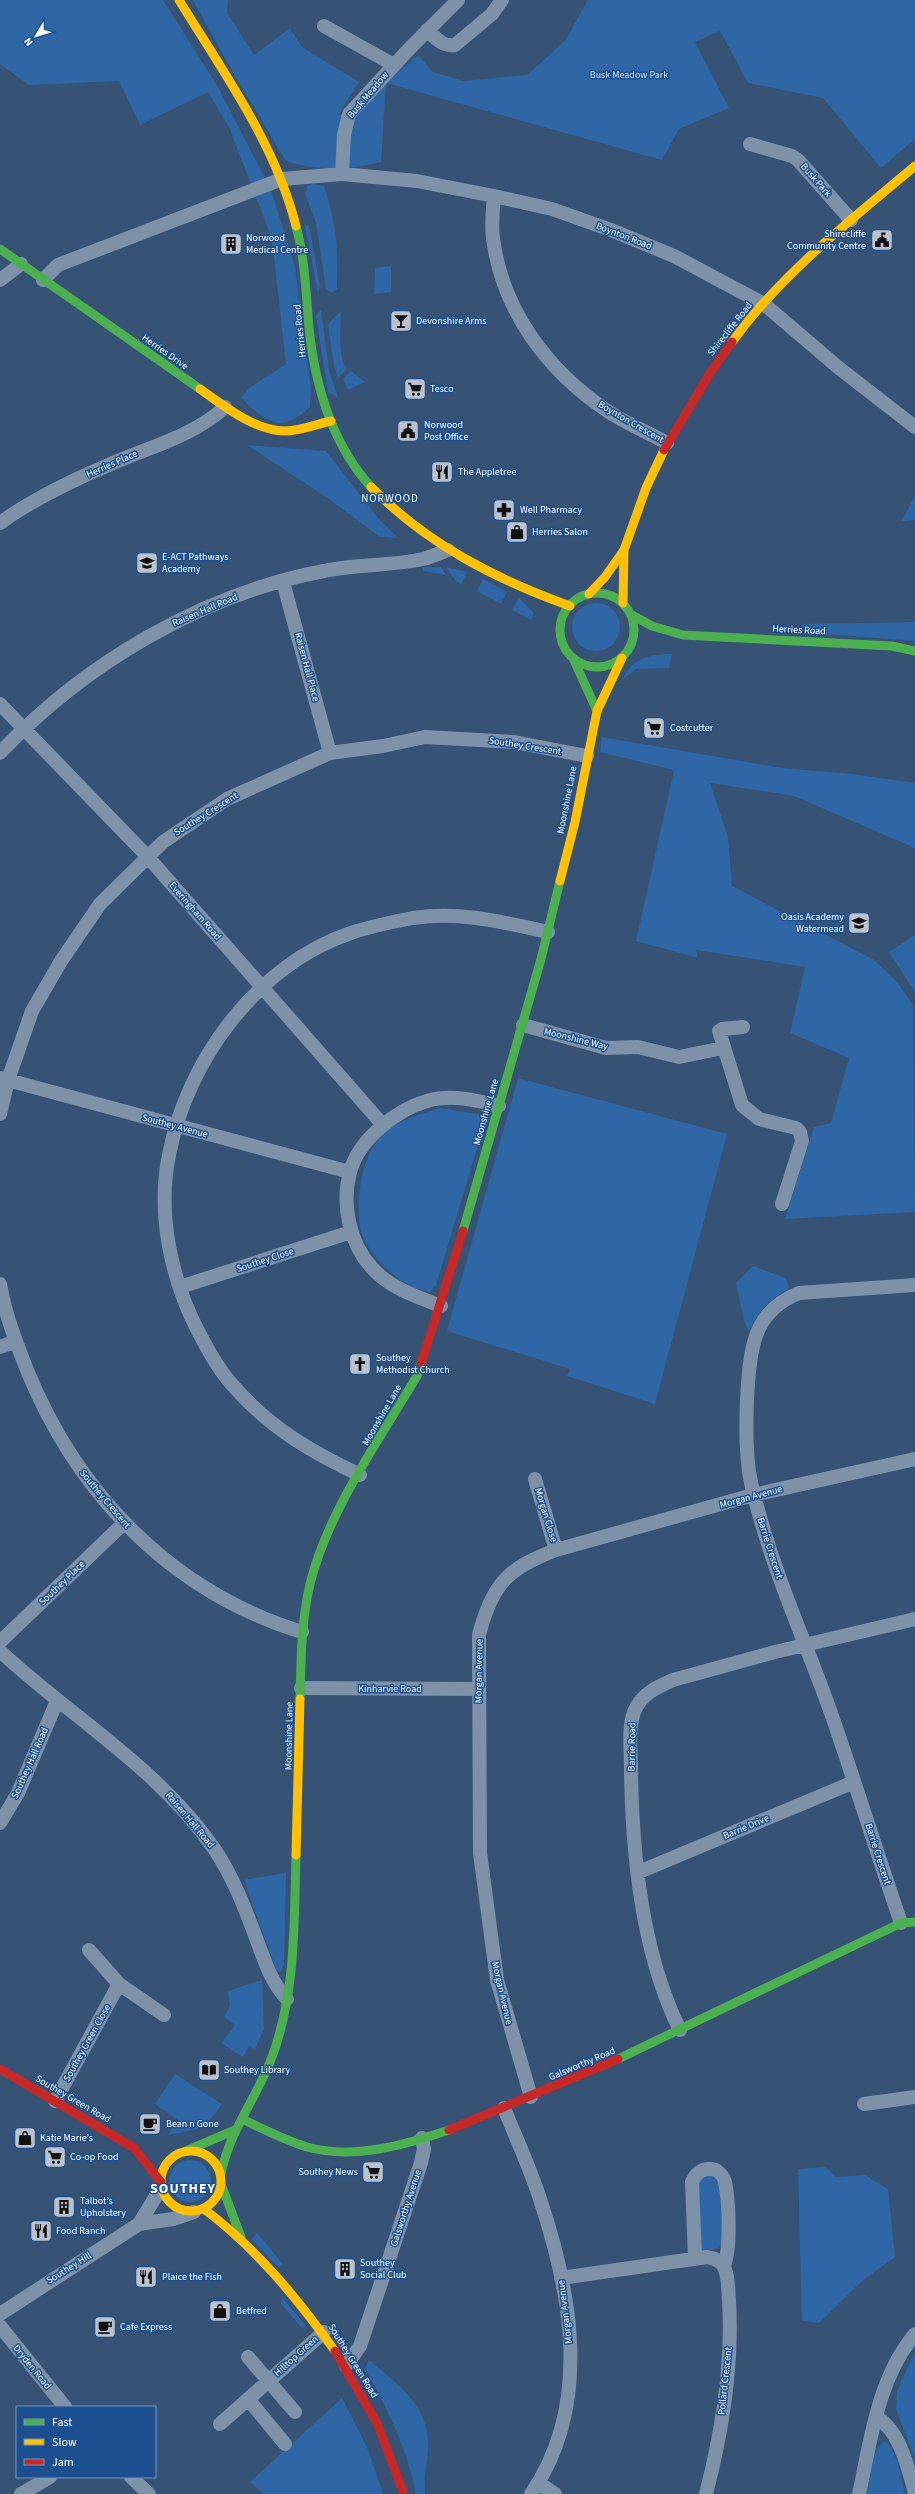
<svg xmlns="http://www.w3.org/2000/svg" width="915" height="2494" viewBox="0 0 915 2494" font-family="'Source Sans 3',sans-serif">
<style>
.green{fill:#2f66a5}
.lines{fill:none;stroke-linecap:round;stroke-linejoin:round}
.street{stroke:#7d92a8;stroke-width:14}
.fast{stroke:#4caf50;stroke-width:9}
.slow{stroke:#ffc107;stroke-width:9}
.jam{stroke:#c62828;stroke-width:9}
.labels{text-anchor:middle;dominant-baseline:central;stroke-width:3;stroke-linejoin:round;paint-order:stroke}
.park-label{font-size:10px;fill:#cfe3fa;stroke:#1b4f8f}
.street-label{font-size:10px;fill:#fff;stroke:#1b4f8f}
.poi-label{font-size:10px;fill:#fff;stroke:#1b4f8f;text-anchor:start}
.neighbourhood-label{font-size:11px;letter-spacing:1px;fill:#fff;stroke:#1b4f8f}
.district-label{font-size:14px;font-weight:bold;letter-spacing:1px;fill:#fff;stroke:#1b4f8f}
</style>
<rect width="100%" height="100%" fill="#365274"/>
<!-- green -->
<path class="green" d="M0 0H163L218 87 271 190 295 267 311 389 310 407C280 435 266 422 241 398L249 388 286 364 272 239 229 127 208 92 140 125 119 81 29 85 0 64Z
M193 0H228L227 13 254 55 290 28 302 47 359 82 338 115 358 113 386 83 418 55 433 72 463 81 527 75 565 41 588 0H915V139L881 168 823 98 748 83 720 31 695 42 729 108 679 129 662 160 386 83 381 162C349 170 317 171 286 161L236 78Z
M312 184 324 186C337 226 338 247 337 289L332 293 326 289 316 223 305 193 308 185Z
M309 225 320 286 318 293 305 226Z
M391 266V292L374 294 375 268Z
M321 310 329 369 338 398 328 392 316 316Z
M341 311C341 325 337 359 347 368L338 379 333 361 328 324Z
M351 371 365 382 348 390 343 379Z
M247 445 326 451 378 518 398 538 380 537 329 499Z
M915 496V520L902 521Z
M422 567H441L446 575 423 571Z
M446 567 467 572 461 585 455 580Z
M483 579 507 592 501 604 477 591Z
M519 598 534 613 531 620 512 610Z
M572 627a24 24 0 1 1 48 0a24 24 0 1 1-48 0Z
M915 622V641L802 632V624Z
M672 654 669 668 636 669 622 680C632 658 650 654 672 654Z
M602 737 782 768 852 774 915 783V848L794 796 710 783 728 837 732 886 874 960 897 982 913 1005 915 1212 785 1219 814 1127 831 1123 849 1058 790 1033 805 967 696 950 698 958 636 941 674 770 600 752Z
M915 935V992L889 952Z
M518 1078 727 1134 655 1404 567 1376 570 1369 447 1331Z
M440 1108 484 1115 486 1119 436 1285 430 1292C403 1289 364 1254 360 1227 356 1197 361 1157 382 1135 397 1120 421 1114 440 1108Z
M753 1266 786 1278 789 1288C770 1300 759 1310 749 1331L744 1321 736 1283Z
M286 1873 284 1965 281 1972H277L244 1880Z
M262 1980 264 2029 255 2049 249 2046 243 2057 221 2043 235 2025 224 2017 230 2006 228 1991Z
M175 2074 222 2104C204 2131 199 2129 168 2135L178 2120 155 2104Z
M169 2181a21 21 0 1 1 42 0a21 21 0 1 1-42 0Z
M825 2167 836 2177 865 2175 888 2189 895 2257 862 2281 819 2323 802 2321 798 2169Z
M707 2175 713 2176 719 2184 723 2240 719 2248 706 2251 701 2249 696 2187 700 2179Z
M257 2233 283 2264 278 2267 252 2239Z
M282 2297 306 2326 305 2328H302L281 2304Z
M914 2354 915 2355V2459L896 2409 897 2391Z
M369 2360C394 2381 426 2403 428 2439 429 2458 423 2475 425 2494H416C406 2445 388 2412 365 2368Z
M342 2398 367 2447 383 2494H263L250 2482Z
M884 2441C898 2449 901 2479 905 2494H867C871 2479 871 2450 884 2441Z"/>
<g class="lines">
<!-- street -->
<path class="street" d="M324 26 394 65
M427 30C436 38 442 47 455 45L492 14 502 0
M750 144 792 156 798 160 851 220
M342 174 344 135 349 114 411 47 458 0
M494 196C493 210 491 225 493 238 502 310 547 370 606 410 625 423 647 432 667 443
M0 280 21 264
M43 280 58 265 282 179 342 174 417 181 494 196 552 209 611 230 674 256 764 304 839 368 915 427
M0 523C33 499 73 480 111 464 149 447 194 436 225 407
M283 582 330 753
M0 704 147 856 383 1125
M0 753C85 663 202 594 324 571 356 564 391 566 423 559 431 557 440 553 448 550
M523 1025 606 1048 638 1047 679 1057 723 1048
M743 1027 722 1029 719 1031 742 1105 759 1119 796 1128 800 1132 802 1141 782 1204
M0 1078 350 1172
M0 1114 8 1080 32 1011 61 961 100 904 163 842 227 799 330 753 383 746 425 737 514 742 587 756
M0 1284C5 1314 16 1342 27 1370 78 1495 172 1592 302 1632
M180 1287 351 1232
M441 1306C417 1297 390 1288 372 1268 350 1244 341 1205 350 1172 359 1139 396 1110 427 1101 451 1094 476 1100 499 1106
M0 1347 16 1341
M360 1475C314 1453 273 1430 238 1391 221 1374 209 1352 198 1331 171 1279 157 1213 169 1155 187 1060 258 964 351 933 371 926 393 922 413 918 460 911 503 922 548 932
M535 1479 556 1550
M0 1642 123 1524
M0 1651C72 1718 159 1768 215 1850 233 1877 245 1908 256 1938 265 1961 270 1981 287 1999
M301 1688 479 1689
M0 1823 18 1793 57 1701
M639 1872 854 1782
M901 1923C877 1853 855 1782 831 1713 810 1653 783 1595 765 1534 759 1513 752 1493 749 1471 745 1442 746 1412 748 1383 751 1341 757 1310 799 1293L915 1285
M89 1950 119 1984 164 2015
M680 2030C642 1954 632 1853 631 1769 631 1750 628 1729 634 1712 641 1694 657 1687 673 1680L775 1652 915 1619
M531 2097 497 1980 480 1853 479 1635C492 1584 508 1568 556 1550L753 1495 915 1459
M55 2101 119 1984
M864 2104 915 2097
M504 2108C516 2138 530 2168 540 2199 572 2295 592 2405 531 2494
M139 2224 173 2219 194 2212
M695 2258 692 2182C697 2171 704 2167 716 2170 720 2173 724 2177 725 2182 729 2202 731 2247 724 2266
M561 2278 707 2257C714 2258 721 2261 724 2267 729 2277 728 2290 729 2301 733 2365 722 2432 706 2494
M0 2314 139 2224 161 2188
M0 2326 65 2407
M248 2357 295 2412
M346 2366 360 2346 421 2163 424 2149 422 2138
M248 2399 285 2444
M876 2417C900 2430 908 2468 915 2493
M220 2424 324 2332
M131 2477 149 2494
M539 2483 555 2494
M21 2494 50 2477
M859 2494C871 2439 878 2378 915 2334"/>
<!-- fast -->
<path class="fast" d="M296 226C305 259 306 294 309 328 315 385 332 444 371 487
M0 249 200 389
M560 630a37 37 0 1 1 74 0a37 37 0 1 1-74 0Z
M632 615 652 626 683 635 892 646 915 651
M573 658 597 711
M463 1231 541 959 560 881
M300 1699C301 1660 301 1622 310 1584 328 1511 379 1440 417 1376L421 1364
M618 2059 901 1923 915 1922
M242 2119C263 2129 284 2140 307 2147 353 2160 405 2145 449 2130
M186 2151 235 2130
M221 2174C229 2131 257 2098 272 2057 296 1992 294 1923 296 1855
M221 2184 241 2237"/>
<!-- slow -->
<path class="slow" d="M179 0C223 72 275 143 296 226
M732 342C781 274 851 220 915 166
M200 389C224 406 255 431 285 431 300 431 317 424 331 421
M371 487C427 544 495 579 570 606
M589 594 605 577 624 550 646 488 664 450
M623 603 624 550
M560 881 575 822 597 711 622 658
M296 1855 300 1699
M161 2181a30 30 0 1 1 60 0a30 30 0 1 1-60 0Z
M204 2209C256 2248 297 2298 335 2351"/>
<!-- jam -->
<path class="jam" d="M664 450 710 373 732 342
M421 1364 463 1231
M0 2069 134 2148 161 2182
M449 2130 618 2059
M335 2351 377 2423 404 2494"/>
</g>
<!-- icons -->
<defs>
<g id="civic-square" transform="scale(1.15)"><rect x="-9" y="-9" width="18" height="18" rx="4" fill="#b9c2ce" stroke="#1b4f8f"/><path d="M-.6-6.5H3V-4.5H.6V-3L4-1V1h2V6H-6V1h2V-1L-.6-3ZM-1.2 2.5V6h2.4V2.5Z" fill="#111"/></g>
<g id="building-square" transform="scale(1.15)"><rect x="-9" y="-9" width="18" height="18" rx="4" fill="#b9c2ce" stroke="#1b4f8f"/><path d="M-4-6H4V6H1V3H-1V6H-4ZM-2.5-4.3h1.7v1.8h-1.7ZM.8-4.3h1.7v1.8H.8ZM-2.5-1h1.7V.8h-1.7ZM.8-1h1.7V.8H.8Z" fill="#111"/></g>
<g id="bar-square" transform="scale(1.15)"><rect x="-9" y="-9" width="18" height="18" rx="4" fill="#b9c2ce" stroke="#1b4f8f"/><path d="M-6-5H6L.8 .8V4.5H3.5V6h-7V4.5H-.8V.8Z" fill="#111"/></g>
<g id="supermarket-square" transform="scale(1.15)"><rect x="-9" y="-9" width="18" height="18" rx="4" fill="#b9c2ce" stroke="#1b4f8f"/><path d="M-6-5.5h2.5l.6 2H6L4.5 2H-2.5L-4.4-4H-6ZM-1.5 3.2a1.3 1.3 0 1 0 .1 0ZM3 3.2a1.3 1.3 0 1 0 .1 0Z" fill="#111"/></g>
<g id="restaurant-square" transform="scale(1.15)"><rect x="-9" y="-9" width="18" height="18" rx="4" fill="#b9c2ce" stroke="#1b4f8f"/><path d="M-5-6h1v4h1v-4h1v4h1v-4h1v5L-1.5 .5V6h-2V.5L-5-1ZM5-6V6H3V1.5H1.5Q1.5-4 5-6Z" fill="#111"/></g>
<g id="pharmacy-square" transform="scale(1.15)"><rect x="-9" y="-9" width="18" height="18" rx="4" fill="#b9c2ce" stroke="#1b4f8f"/><path d="M-2-6h4v4h4v4h-4v4h-4v-4h-4v-4h4Z" fill="#111"/></g>
<g id="shop-square" transform="scale(1.15)"><rect x="-9" y="-9" width="18" height="18" rx="4" fill="#b9c2ce" stroke="#1b4f8f"/><path d="M-5-2.5h2.3a2.7 3.5 0 0 1 5.4 0H5L5.5 6h-11ZM-1.5-2.5h3a1.5 2.3 0 0 0-3 0Z" fill="#111"/></g>
<g id="school-square" transform="scale(1.15)"><rect x="-9" y="-9" width="18" height="18" rx="4" fill="#b9c2ce" stroke="#1b4f8f"/><path d="M0-5L7-2L0 1L-7-2ZM-4 1L0 2.5L4 1V4Q0 6-4 4Z" fill="#111"/></g>
<g id="church-square" transform="scale(1.15)"><rect x="-9" y="-9" width="18" height="18" rx="4" fill="#b9c2ce" stroke="#1b4f8f"/><path d="M-1.2-6h2.4v3.5h3.3v2.4h-3.3V6h-2.4V-.1h-3.3v-2.4h3.3Z" fill="#111"/></g>
<g id="library-square" transform="scale(1.15)"><rect x="-9" y="-9" width="18" height="18" rx="4" fill="#b9c2ce" stroke="#1b4f8f"/><path d="M-6-4Q-3-5.5-.7-3.5V5Q-3 3-6 4ZM6-4Q3-5.5 .7-3.5V5Q3 3 6 4Z" fill="#111"/></g>
<g id="cafe-square" transform="scale(1.15)"><rect x="-9" y="-9" width="18" height="18" rx="4" fill="#b9c2ce" stroke="#1b4f8f"/><path d="M-5.5-4.5H6V0H3Q3 3.5 0 3.5H-2.5Q-5.5 3.5-5.5 0ZM3-3.2v2h1.7v-2ZM-6 4.5H4V6H-6Z" fill="#111"/></g>
</defs>
<g fill-rule="evenodd">
<use href="#civic-square" x="882" y="240"/>
<use href="#building-square" x="231" y="244"/>
<use href="#bar-square" x="401" y="321"/>
<use href="#supermarket-square" x="415" y="389"/>
<use href="#civic-square" x="408" y="431"/>
<use href="#restaurant-square" x="442" y="472"/>
<use href="#pharmacy-square" x="504" y="510"/>
<use href="#shop-square" x="517" y="532"/>
<use href="#school-square" x="147" y="563"/>
<use href="#supermarket-square" x="654" y="728"/>
<use href="#school-square" x="859" y="923"/>
<use href="#church-square" x="360" y="1364"/>
<use href="#library-square" x="209" y="2070"/>
<use href="#cafe-square" x="150" y="2124"/>
<use href="#shop-square" x="25" y="2138"/>
<use href="#supermarket-square" x="55" y="2157"/>
<use href="#supermarket-square" x="373" y="2172"/>
<use href="#building-square" x="64" y="2207"/>
<use href="#restaurant-square" x="41" y="2231"/>
<use href="#building-square" x="345" y="2269"/>
<use href="#restaurant-square" x="146" y="2277"/>
<use href="#shop-square" x="220" y="2311"/>
<use href="#cafe-square" x="105" y="2327"/>
</g>
<g class="labels">
<!-- park labels -->
<g class="park-label">
<text x="629" y="75">Busk Meadow Park</text>
</g>
<!-- street labels -->
<g class="street-label">
<text transform="translate(368 95) rotate(-50)">Busk Meadow</text>
<text transform="translate(816 180) rotate(49)">Busk Park</text>
<text transform="translate(624 236) rotate(21)">Boynton Road</text>
<text transform="translate(730 329) rotate(-52)">Shirecliffe Road</text>
<text transform="translate(300 331) rotate(-96)">Herries Road</text>
<text transform="translate(165 352) rotate(35)">Herries Drive</text>
<text transform="translate(631 422) rotate(30)">Boynton Crescent</text>
<text transform="translate(112 464) rotate(-24)">Herries Place</text>
<text transform="translate(205 610) rotate(-23)">Raisen Hall Road</text>
<text transform="translate(799 630) rotate(3)">Herries Road</text>
<text transform="translate(307 667) rotate(75)">Raisen Hall Place</text>
<text transform="translate(525 746) rotate(9)">Southey Crescent</text>
<text transform="translate(567 800) rotate(-79)">Moonshine Lane</text>
<text transform="translate(206 814) rotate(-32)">Southey Crescent</text>
<text transform="translate(195 911) rotate(49)">Everingham Road</text>
<text transform="translate(576 1039) rotate(14)">Moonshine Way</text>
<text transform="translate(486 1112) rotate(-74)">Moonshine Lane</text>
<text transform="translate(175 1126) rotate(15)">Southey Avenue</text>
<text transform="translate(265 1260) rotate(-18)">Southey Close</text>
<text transform="translate(382 1415) rotate(-60)">Moonshine Lane</text>
<text transform="translate(751 1497) rotate(-15)">Morgan Avenue</text>
<text transform="translate(105 1499) rotate(50)">Southey Crescent</text>
<text transform="translate(546 1515) rotate(73)">Morgan Close</text>
<text transform="translate(770 1548) rotate(72)">Barrie Crescent</text>
<text transform="translate(62 1583) rotate(-44)">Southey Place</text>
<text transform="translate(479 1671) rotate(-89)">Morgan Avenue</text>
<text x="390" y="1689">Kinharvie Road</text>
<text transform="translate(289 1736) rotate(-89)">Moonshine Lane</text>
<text transform="translate(632 1747) rotate(-89)">Barrie Road</text>
<text transform="translate(30 1763) rotate(-66)">Southey Hall Road</text>
<text transform="translate(190 1820) rotate(50)">Raisen Hall Road</text>
<text transform="translate(746 1827) rotate(-23)">Barrie Drive</text>
<text transform="translate(878 1854) rotate(72)">Barrie Crescent</text>
<text transform="translate(502 1993) rotate(77)">Morgan Avenue</text>
<text transform="translate(87 2043) rotate(-61)">Southey Green Close</text>
<text transform="translate(582 2064) rotate(-23)">Galsworthy Road</text>
<text transform="translate(73 2099) rotate(30)">Southey Green Road</text>
<text transform="translate(406 2208) rotate(-72)">Galsworthy Avenue</text>
<text transform="translate(69 2268) rotate(-32)">Southey Hill</text>
<text transform="translate(565 2312) rotate(-97)">Morgan Avenue</text>
<text transform="translate(296 2356) rotate(-42)">Hilltop Green</text>
<text transform="translate(353 2361) rotate(58)">Southey Green Road</text>
<text transform="translate(32 2367) rotate(51)">Dryden Road</text>
<text transform="translate(725 2381) rotate(-84)">Pollard Crescent</text>
</g>
<!-- poi labels -->
<g class="poi-label">
<text x="866" y="234" text-anchor="end">Shirecliffe<tspan x="866" dy="12">Community Centre</tspan></text>
<text x="246" y="238">Norwood<tspan x="246" dy="12">Medical Centre</tspan></text>
<text x="416" y="321">Devonshire Arms</text>
<text x="430" y="389">Tesco</text>
<text x="424" y="425">Norwood<tspan x="424" dy="12">Post Office</tspan></text>
<text x="458" y="472">The Appletree</text>
<text x="520" y="510">Well Pharmacy</text>
<text x="532" y="532">Herries Salon</text>
<text x="162" y="557">E-ACT Pathways<tspan x="162" dy="12">Academy</tspan></text>
<text x="670" y="728">Costcutter</text>
<text x="844" y="917" text-anchor="end">Oasis Academy<tspan x="844" dy="12">Watermead</tspan></text>
<text x="376" y="1358">Southey<tspan x="376" dy="12">Methodist Church</tspan></text>
<text x="224" y="2070">Southey Library</text>
<text x="166" y="2124">Bean n Gone</text>
<text x="40" y="2138">Katie Marie’s</text>
<text x="70" y="2157">Co-op Food</text>
<text x="358" y="2172" text-anchor="end">Southey News</text>
<text x="80" y="2201">Talbot’s<tspan x="80" dy="12">Upholstery</tspan></text>
<text x="56" y="2231">Food Ranch</text>
<text x="360" y="2263">Southey<tspan x="360" dy="12">Social Club</tspan></text>
<text x="162" y="2277">Plaice the Fish</text>
<text x="236" y="2311">Betfred</text>
<text x="120" y="2327">Cafe Express</text>
</g>
<!-- neighbourhood labels -->
<g class="neighbourhood-label">
<text x="390" y="498">NORWOOD</text>
</g>
<!-- district labels -->
<g class="district-label">
<text x="183" y="2189">SOUTHEY</text>
</g>
</g>
<!-- legend -->
<rect x="16" y="2406" width="140" height="72" fill="#1b4f8f" stroke="#7695bc"/>
<rect x="24" y="2419" width="20" height="6" fill="#4caf50" stroke="#7695bc"/>
<text x="52" y="2426" font-size="12" fill="#ffffff">Fast</text>
<rect x="24" y="2439" width="20" height="6" fill="#ffc107" stroke="#7695bc"/>
<text x="52" y="2446" font-size="12" fill="#ffffff">Slow</text>
<rect x="24" y="2459" width="20" height="6" fill="#c62828" stroke="#7695bc"/>
<text x="52" y="2466" font-size="12" fill="#ffffff">Jam</text>
<!-- north arrow -->
<g transform="translate(36 36) rotate(232)" stroke="#1b4f8f" stroke-width="3" paint-order="stroke">
<path d="M0-3L7 15L0 10L-7 15Z" fill="#ffffff"/>
<text y="-6" font-size="11" font-weight="bold" text-anchor="middle" fill="#ffffff">N</text>
</g>
</svg>
